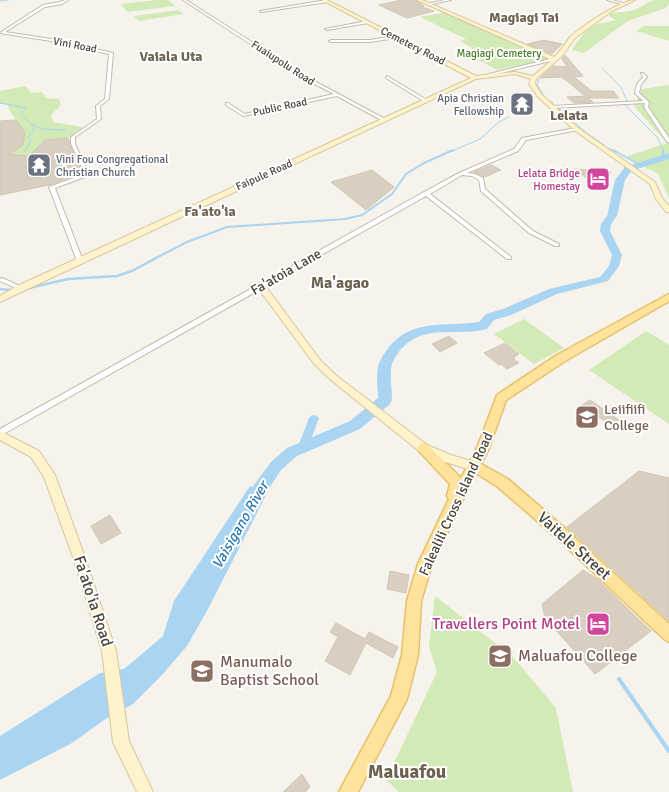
<svg xmlns="http://www.w3.org/2000/svg" width="669" height="792" viewBox="0 0 669 792" font-family="Signika,sans-serif">
<style>
.green{fill:#d2eab5}
.water{fill:#a9d4f2}
.lines{fill:none;stroke-linecap:round;stroke-linejoin:round}
.stream-far3{stroke:#a9d4f2;stroke-width:1}
.stream-far2{stroke:#a9d4f2;stroke-width:2}
.stream-far1{stroke:#a9d4f2;stroke-width:2.5}
.stream{stroke:#a9d4f2;stroke-width:4}
.canal{fill:#a9d4f2;fill-rule:evenodd}
.river{fill:#a9d4f2;fill-rule:evenodd}
.building{fill:#d8cfc1;stroke:#d3c7b4}
.street-casing{stroke:#c2bbae;stroke-width:2}
.secondary-casing{stroke:#d6c79b;stroke-width:2}
.primary-casing{stroke:#e6c16a;stroke-width:3}
.street{fill:#fff;fill-rule:evenodd}
.secondary{fill:#fff3cd;fill-rule:evenodd}
.primary{fill:#ffe39c;fill-rule:evenodd}
.labels{text-anchor:middle;dominant-baseline:central;stroke-width:4;stroke-linejoin:round;paint-order:stroke}
.far-street-label{font-size:11px;fill:#4b4439;stroke:#fff}
.far-park-label{font-size:11px;fill:#4a7f2a;stroke:#fff}
.far-worship-label{font-size:11px;fill:#5b616d;stroke:#fff;text-anchor:end}
.far-hotel-label{font-size:11px;fill:#b23c85;stroke:#fff;text-anchor:end}
.far-quarter-label{font-size:14px;font-weight:bold;fill:#6e6250;stroke:#fff}
.street-label{font-size:14px;fill:#4b4439;stroke:#fff}
.education-label{font-size:14px;fill:#785e54;stroke:#fff;text-anchor:start}
.water-label{font-size:15px;font-style:italic;fill:#2e7ab2;stroke:#fff}
.quarter-label{font-size:16px;font-weight:bold;fill:#6e6250;stroke:#fff}
.near-street-label{font-size:16px;fill:#4b4439;stroke:#fff}
.near-hotel-label{font-size:16px;fill:#b23c85;stroke:#fff;text-anchor:end}
.near-education-label{font-size:16px;fill:#785e54;stroke:#fff;text-anchor:start}
.near-quarter-label{font-size:19px;font-weight:bold;fill:#6e6250;stroke:#fff}
</style>
<rect width="100%" height="100%" fill="#f6f3ec"/>
<!-- green -->
<path class="green" d="M157 0H168L175 6 127 12 121 4Z
M656 0H669V4L666 8 628 21 584 53 572 50C577 41 589 25 601 23 606 23 610 22 616 20L609 16 611 13C620 12 629 12 637 9 644 6 647 1 656 0Z
M178 10 184 14 139 21 134 16Z
M446 12 545 56 547 58 546 60 497 70 464 52 475 50 460 41 466 39 420 17Z
M643 26H669V41L636 31Z
M669 85V198L658 174 625 157 667 143 634 106 642 89Z
M26 86 31 93 42 92 46 98 59 99 61 105 51 115 53 122 83 127 68 138 45 140 29 156 9 154 23 145 25 133 12 115 7 104H0V91Z
M524 319 564 348 534 364 494 334Z
M646 331 669 345V424L589 370Z
M435 596 512 656 556 708 573 792H399L386 780 437 672 429 647Z"/>
<!-- water -->
<path class="water" d="M250 486 266 495 208 609 187 646 161 676 133 704 104 720 72 743 0 780V736L100 673 124 669 163 636 174 601Z"/>
<g class="lines">
<!-- stream-far3 -->
<path class="stream-far3" d="M0 1 8 0
M602 68 621 87 627 101 625 105 657 137 664 152
M539 79 537 85 543 94
M551 101 553 103
M0 103 27 108 21 114C35 131 45 129 66 130
M558 108 566 115
M568 117 586 132
M588 134 604 145
M609 148 616 152
M24 152 31 141 28 137 34 131 33 125
M450 152 480 139 499 122 509 117"/>
<!-- stream-far2 -->
<path class="stream-far2" d="M613 150 640 165
M663 159V150
M154 259 187 242 227 227 345 219 362 215 392 194 406 174 424 163 453 150"/>
<!-- stream-far1 -->
<path class="stream-far1" d="M29 288 68 279 117 276 132 271 156 258
M0 289 10 290"/>
<!-- stream -->
<path class="stream" d="M619 679 669 751"/>
<!-- canal -->
<path class="canal" d="M314 415 317 416 319 418 308 447 306 450H300L298 447 309 418 311 416Z"/>
<!-- river -->
<path class="river" d="M669 153V159L631 171 625 180 617 216 611 224 610 231 622 255 619 266 608 281 557 294 511 315 494 320 487 329C458 337 426 323 402 348 397 354 392 361 391 369 390 379 392 390 392 400L390 404 360 429 297 456 281 470 255 510 249 512 243 510 241 505 243 500 271 462 287 448 350 421 378 398C378 388 376 377 378 367 380 359 385 353 389 347 413 318 446 327 479 322L486 314 503 309 549 289 600 277 609 266 612 255 600 231 601 224 607 216 615 180 625 167Z"/>
</g>
<!-- building -->
<path class="building" d="M402 0H415L421 4H419L424 6 422 7 434 11 407 18 379 5Z
M544 40 562 44 552 54 527 44Z
M565 55 583 76 574 77 592 91H613L619 98H588L593 102 574 103 567 97 585 96 562 77 540 78 553 66 567 67 562 59Z
M16 120 25 133 23 145 9 154 29 156 45 140 68 138 82 173 49 185 0 195V121Z
M491 165 501 170 485 177 474 172Z
M574 169 611 172 603 187H599Z
M372 170 394 187 366 210 331 182Z
M449 336 457 343 440 352 432 344Z
M505 343 519 354 513 358 519 363 507 369 501 364 499 365 484 353Z
M590 400 619 420 611 426 582 405Z
M639 471 669 478V621L567 527Z
M110 515 121 533 101 544 91 526Z
M583 570 596 578 651 631 595 674 545 618 542 604Z
M390 571 409 575 406 593 387 589Z
M336 623 365 639 369 632 398 647 393 658 366 643 350 675 325 661 338 637 330 632Z
M302 774 310 787 305 792H283Z"/>
<g class="lines">
<!-- street casing -->
<g class="street-casing">
<path id="street" d="M65 0H68L62 4 45 7 5 32 51 39 113 53 109 99 100 106 101 119 75 137V144L90 175 55 188 83 261 80 263 77 261 49 187 85 174 71 144V137L97 119 96 106 105 99 109 54 51 41 0 33 43 5 60 2Z
M183 0H186L303 75 387 120 383 121 337 96 243 116 226 105V103H228L245 114 334 94 301 77Z
M327 0 328 2 261 12 260 11Z
M445 0H451L428 5 427 4Z
M607 0H612L626 4 625 5Z
M367 21 368 23 327 30 325 29Z
M395 36 396 38 370 42H331L329 41 331 40H370Z
M554 58 555 60 475 79 473 78Z
M641 73H643L647 77 641 84 639 93 649 102 648 107 669 138V142H667L644 107 645 103 552 108 550 107 552 106 643 101 635 93 637 84 643 77Z
M387 76 427 100 428 101 425 102 386 78Z
M576 128H578V130L526 140 518 151 467 173 475 174 483 178 485 189 533 231 559 244V246H555L529 233 481 191 479 180 472 176 462 175 430 194 511 257V259H507L426 196 0 436V429L424 192 459 173 514 149 522 138Z
M2 278 22 287 23 288 22 289H18L0 281V279Z"/>
</g>
<!-- secondary casing -->
<g class="secondary-casing">
<path id="secondary" d="M322 0H327L476 76 515 72 533 76 552 60 417 0H422L554 57C561 51 565 43 571 36 582 26 621 0 635 0L612 11 575 38 562 56 536 79 535 84 542 95 578 128 655 182 662 198 669 206V212H666L656 199 650 184 574 130 538 97 529 84 531 79 515 74 476 79 0 302V296L17 286 471 78Z
M261 283 264 284 321 361 337 376 427 445 451 455 478 463 480 466 478 469 474 471 445 462 419 451 331 380 315 365 258 288V284Z
M0 431 39 451 55 475 86 560 116 651 129 741 153 792H137L113 742 102 651 74 560 44 477 31 457 0 440Z"/>
</g>
<!-- primary casing -->
<g class="primary-casing">
<path id="primary" d="M669 294V301L565 361 506 400 489 448 481 464 508 479 568 531 669 624V642L664 639 558 539 498 487 476 473 432 564 421 601 418 655 407 699 358 792H339L391 696 402 655 407 601 418 564 449 499 447 496 450 484 419 451 417 448 419 445 423 443 427 445 461 478 477 448 497 395 557 355Z"/>
</g>
<!-- street -->
<use href="#street" class="street"/>
<!-- secondary -->
<use href="#secondary" class="secondary"/>
<!-- primary -->
<use href="#primary" class="primary"/>
</g>
<!-- icons -->
<defs>
<g id="temple-square" transform="scale(1.25)"><rect x="-9" y="-9" width="18" height="18" rx="4" fill="#6b7280" stroke="#fff"/><path d="M0-6L5-2H3V0L6.5 2.5H4V6H1.5V3h-3V6H-4V2.5H-6.5L-3 0V-2H-5Z" fill="#fff"/></g>
<g id="hotel-square" transform="scale(1.25)"><rect x="-9" y="-9" width="18" height="18" rx="4" fill="#d1479c" stroke="#fff"/><path d="M-6-4.5h1.5V1H6V5H4.5V3h-9V5H-6ZM-4 0a1.8 1.8 0 1 1 3.6 0ZM.5 0V-2.5h3Q6-2.5 6 0Z" fill="#fff"/></g>
<g id="university-square" transform="scale(1.25)"><rect x="-9" y="-9" width="18" height="18" rx="4" fill="#8d6e63" stroke="#fff"/><path d="M0-5L7-2L0 1L-7-2ZM-4 1L0 2.5L4 1V4Q0 6-4 4Z" fill="#fff"/></g>
<g id="school-square" transform="scale(1.25)"><rect x="-9" y="-9" width="18" height="18" rx="4" fill="#8d6e63" stroke="#fff"/><path d="M0-5L7-2L0 1L-7-2ZM-4 1L0 2.5L4 1V4Q0 6-4 4Z" fill="#fff"/></g>
</defs>
<g fill-rule="evenodd">
<use href="#temple-square" x="522" y="104"/>
<use href="#temple-square" x="39" y="165"/>
<use href="#hotel-square" x="598" y="179"/>
<use href="#university-square" x="587" y="417"/>
<use href="#hotel-square" x="598" y="624"/>
<use href="#school-square" x="500" y="656"/>
<use href="#school-square" x="202" y="671"/>
</g>
<g class="labels">
<!-- far-street labels -->
<g class="far-street-label">
<text transform="translate(75 45) rotate(11)">Vini Road</text>
<text transform="translate(413 46) rotate(27)">Cemetery Road</text>
<text transform="translate(283 63) rotate(33)">Fuaiupolu Road</text>
<text transform="translate(280 107) rotate(-12)">Public Road</text>
<text transform="translate(264 175) rotate(-24)">Faipule Road</text>
</g>
<!-- far-park labels -->
<g class="far-park-label">
<text x="499" y="53">Magiagi Cemetery</text>
</g>
<!-- far-worship labels -->
<g class="far-worship-label">
<text x="504" y="98">Apia Christian<tspan x="504" dy="13">Fellowship</tspan></text>
<text x="56" y="159" text-anchor="start">Vini Fou Congregational<tspan x="56" dy="13">Christian Church</tspan></text>
</g>
<!-- far-hotel labels -->
<g class="far-hotel-label">
<text x="580" y="173">Lelata Bridge<tspan x="580" dy="13">Homestay</tspan></text>
</g>
<!-- far-quarter labels -->
<g class="far-quarter-label">
<text x="524" y="17">Magiagi Tai</text>
<text x="171" y="56">Vaiala Uta</text>
<text x="569" y="115">Lelata</text>
<text x="210" y="211">Fa'ato'ia</text>
</g>
<!-- street labels -->
<g class="street-label">
<text transform="translate(286 272) rotate(-30)">Fa'atoia Lane</text>
<text transform="translate(456 504) rotate(-65)">Falealili Cross Island Road</text>
</g>
<!-- education labels -->
<g class="education-label">
<text x="604" y="409">Leiifiifi<tspan x="604" dy="16">College</tspan></text>
</g>
<!-- water labels -->
<g class="water-label">
<text transform="translate(240 525) rotate(-60)">Vaisigano River</text>
</g>
<!-- quarter labels -->
<g class="quarter-label">
<text x="340" y="283">Ma'agao</text>
</g>
<!-- near-street labels -->
<g class="near-street-label">
<text transform="translate(574 546) rotate(42)">Vaitele Street</text>
<text transform="translate(93 601) rotate(72)">Fa'ato'ia Road</text>
</g>
<!-- near-hotel labels -->
<g class="near-hotel-label">
<text x="580" y="624">Travellers Point Motel</text>
</g>
<!-- near-education labels -->
<g class="near-education-label">
<text x="518" y="656">Maluafou College</text>
<text x="220" y="662">Manumalo<tspan x="220" dy="18">Baptist School</tspan></text>
</g>
<!-- near-quarter labels -->
<g class="near-quarter-label">
<text x="407" y="772">Maluafou</text>
</g>
</g>
</svg>
